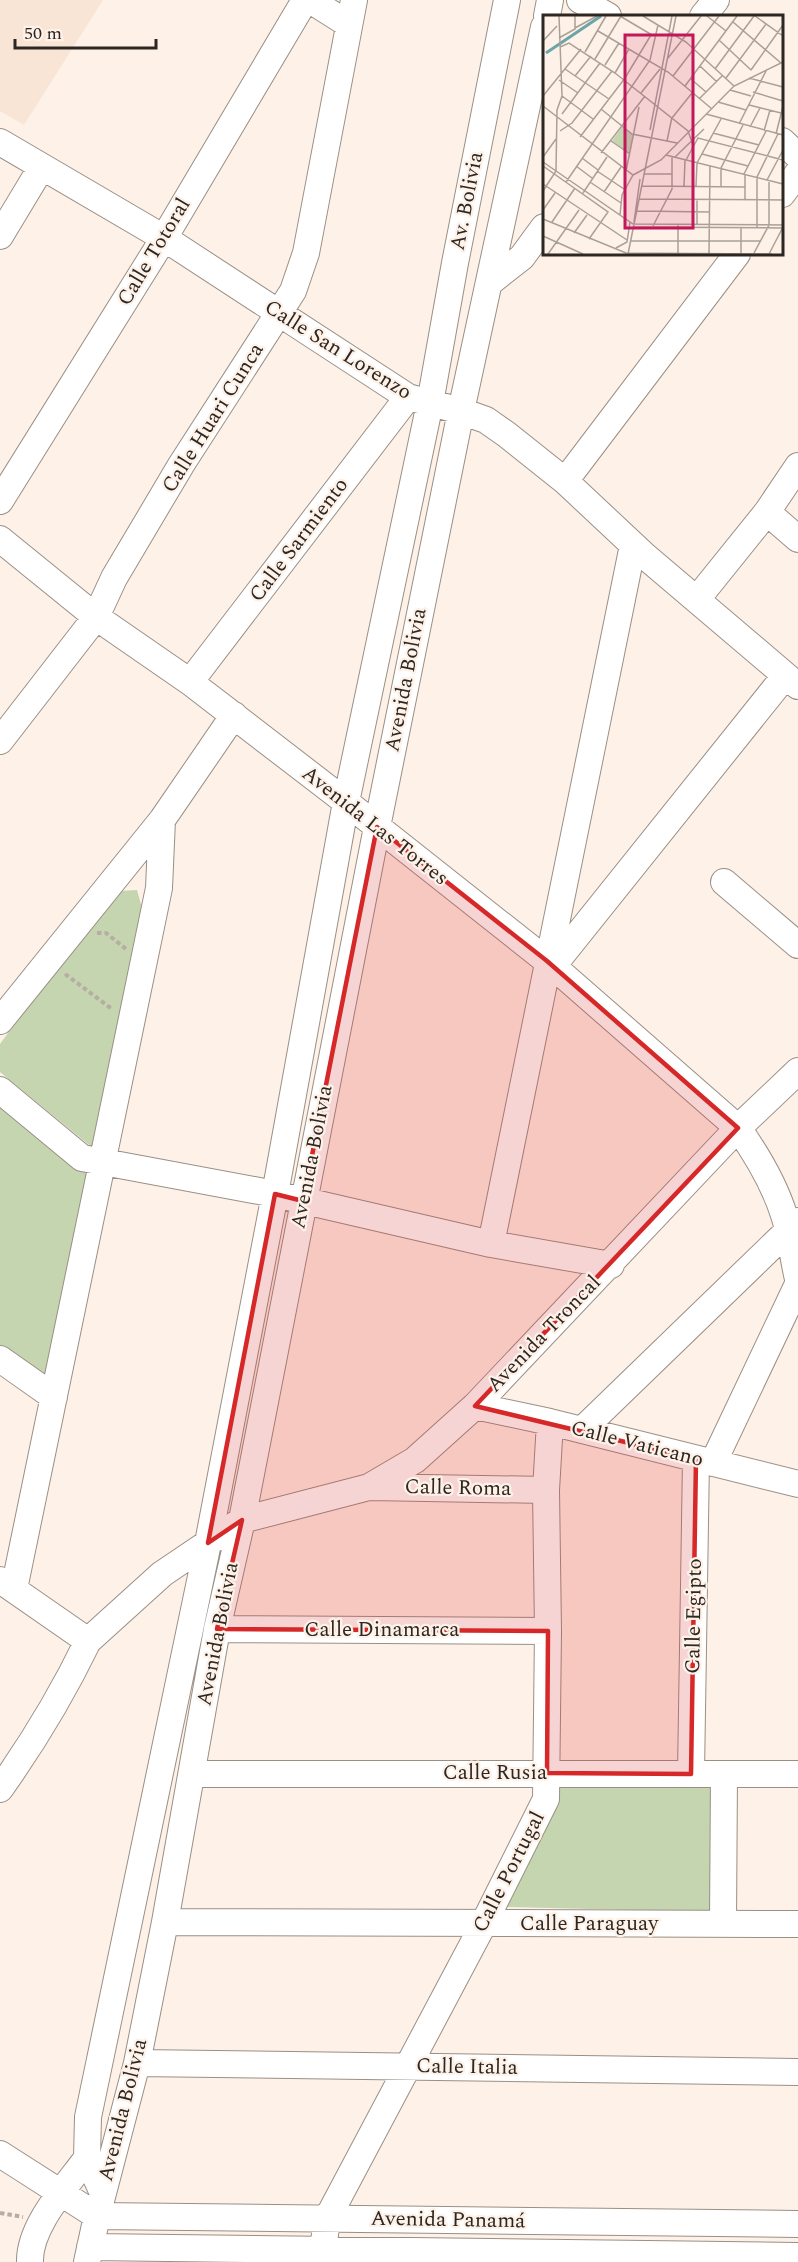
<svg xmlns="http://www.w3.org/2000/svg" width="798" height="2262" viewBox="0 0 798 2262" font-family="Spectral,serif">
<style>
.built{fill:#f8e5d5}
.green{fill:#c4d5b0}
.lines{fill:none;stroke-linecap:round;stroke-linejoin:round}
.minor-casing{stroke:#9a8f85;stroke-width:28}
.path{stroke:#b7ada5;stroke-width:4;stroke-dasharray:4.5 3;stroke-linecap:butt}
.minor{stroke:#fff;stroke-width:26}
.marked{fill:#d62828;fill-opacity:0.2;stroke:#d62828;stroke-width:4.5;stroke-linejoin:round}
.labels{text-anchor:middle;dominant-baseline:central;stroke-width:4.5;stroke-linejoin:round;paint-order:stroke}
.street-label{font-size:21px;fill:#2c2723;stroke:#fef1e7}
.inset-river{fill:none;stroke:#6aa5a9;stroke-width:3}
.inset-road{fill:none;stroke:#aaa099;stroke-width:1.5}
.view{fill:#c2185b;fill-opacity:0.15;stroke:#c2185b;stroke-width:3}
.inset-edge{fill:none;stroke:#2c2723;stroke-width:3}
</style>
<rect width="100%" height="100%" fill="#fef1e7"/>
<!-- built -->
<path class="built" d="M0 0H103L24 125 0 111Z"/>
<!-- green -->
<path class="green" d="M137 890 142 908 136 945 120 1014 94 1149 0 1072V1044L56 967 120 891Z
M0 1106 87 1173 48 1381 0 1348Z
M718 1786 716 1912 505 1907 557 1788Z"/>
<g class="lines">
<!-- minor casing -->
<g class="minor-casing">
<path id="minor" d="M310 0 348 24
M580 0 608 16
M547 16 550 0
M703 16 716 0
M782 141 798 156
M0 142 164 238 408 397 461 411 486 420 506 434 565 481 645 556 798 686
M782 194 798 173
M0 236 41 168
M489 283 522 257 544 227
M565 481 737 254
M0 501 164 238 305 0
M767 512 798 539
M0 539 96 617 190 682 346 802 547 961 738 1128C757 1155 774 1183 784 1215 791 1236 793 1258 798 1279
M697 599 767 512 798 466
M190 682 408 397
M0 741 96 617 114 578 181 465 293 291 306 253 354 0
M724 882 798 945
M552 967 785 676
M0 1021 162 820 234 715
M0 1090 82 1158 275 1194 491 1244 611 1265
M491 1244 633 545
M0 1359 54 1397
M475 1406 550 1422 798 1484
M582 1430 798 1221
M713 1463 798 1284
M370 1487 546 1490
M0 1580 88 1641 162 1574 242 1520 369 1487 415 1460 475 1406 738 1128 798 1071
M14 1589 159 888 162 820
M217 1629 548 1631
M192 1774H798
M691 1774 696 1459
M0 1789C34 1741 62 1695 88 1641
M165 1922 798 1924
M723 1924 724 1774
M137 2063 798 2072
M0 2154 97 2216 798 2224
M103 2193 87 2158 88 2117 208 1543 275 1194 346 802 430 403 455 263 507 0
M90 2247 798 2256
M323 2250 327 2219 484 1923 546 1799 548 1631 546 1490 550 1422
M30 2262C29 2226 66 2187 87 2158
M87 2262 97 2216 137 2063 165 1922 217 1629 242 1520 377 827 461 411 544 27"/>
</g>
<!-- path -->
<path class="path" d="M97 933H106L126 949
M65 974 112 1009
M0 2213 23 2217"/>
<!-- minor -->
<use href="#minor" class="minor"/>
</g>
<!-- marked area -->
<path class="marked" d="M377 827 547 961 738 1128 475 1406 696 1459 691 1774 547 1773 548 1631 217 1629 242 1520 208 1543 275 1194 303 1201Z"/>
<g class="labels">
<!-- street labels -->
<g class="street-label">
<text transform="translate(467 201) rotate(-79)">Av. Bolivia</text>
<text transform="translate(154 252) rotate(-59)">Calle Totoral</text>
<text transform="translate(338 350) rotate(32)">Calle San Lorenzo</text>
<text transform="translate(213 418) rotate(-58)">Calle Huari Cunca</text>
<text transform="translate(299 540) rotate(-53)">Calle Sarmiento</text>
<text transform="translate(406 680) rotate(-79)">Avenida Bolivia</text>
<text transform="translate(375 826) rotate(38)">Avenida Las Torres</text>
<text transform="translate(312 1157) rotate(-79)">Avenida Bolivia</text>
<text transform="translate(544 1334) rotate(-46)">Avenida Troncal</text>
<text transform="translate(637 1444) rotate(14)">Calle Vaticano</text>
<text transform="translate(458 1488) rotate(1)">Calle Roma</text>
<text transform="translate(694 1616) rotate(-89)">Calle Egipto</text>
<text x="382" y="1630">Calle Dinamarca</text>
<text transform="translate(218 1634) rotate(-79)">Avenida Bolivia</text>
<text x="495" y="1773">Calle Rusia</text>
<text transform="translate(509 1872) rotate(-63)">Calle Portugal</text>
<text x="589" y="1924">Calle Paraguay</text>
<text transform="translate(467 2067) rotate(1)">Calle Italia</text>
<text transform="translate(123 2110) rotate(-76)">Avenida Bolivia</text>
<text transform="translate(448 2220) rotate(1)">Avenida Panamá</text>
</g>
</g>
<!-- overview -->
<g transform="translate(543 15)">
<rect width="240" height="240" fill="#fef1e7"/>
<path d="M79 112 90 120 86 138 69 126Z" fill="#c4d5b0"/>
<path class="inset-river" d="M3 38 58 1"/>
<path class="inset-road" d="M77 1 109 20M100 1 143 27 191 71M164 1 183 16M212 1 240 21M190 7 238 48M32 13 54 1M55 16 125 57 169 94M16 23 32 14V1M176 25 208 55M0 26 14 11M17 32 26 28 72 58 145 116 150 130M42 37 63 1M125 43 158 1M52 44 78 1M62 50 76 28M157 51 174 67M22 54 66 84M172 54 211 1M208 55 240 10M72 58 86 34M32 61 48 41M130 61 176 1M183 63 223 9M206 63 240 72M148 64 163 77M16 65 35 78M142 71 194 1M187 75 208 81M210 77 240 86M98 78 117 54M0 81 38 34M19 81 50 104M156 84 180 60M175 87 203 95M206 90 238 98M0 91 90 160 118 145 191 71 240 47M58 94 89 119 134 128M19 99 57 48M163 99 240 120M129 103 149 78M196 109 224 54M207 112 217 93M107 115 129 1M17 116 29 108 69 56M221 116 227 95M170 118 216 130M233 119 240 91M37 122 82 63 108 20M68 126 87 139M124 126 129 102M58 138 102 81M159 139 205 151M123 140 240 169M0 142 13 124M132 142 161 114M39 143 55 155M143 145 155 123 240 145M0 147 90 209 240 210M0 151 65 197 46 224M33 151 49 163M54 156 81 174M83 156 96 92M101 159H129M201 159 223 116M202 159V184M224 165 240 135M23 167 107 45 115 10M47 167 78 188M0 169 84 225M99 171 202 172M141 171 142 145M153 171 154 148 178 104M178 172V153L200 110M0 176 13 156 14 95 19 81 16 1M61 177 78 152M40 178 64 142M96 184 240 185M154 184V210M0 195 12 178M94 196 167 197M77 200 79 180 90 160M0 204 83 238 229 239M9 207 32 173M91 207 97 164M110 211 129 174V141M90 212 240 213M214 212V162L235 119M31 218 44 200M0 221 40 239M87 226H218M73 233 84 227 87 207M211 238 226 210V165M5 239 36 195M85 239 133 1M135 239V210M166 239 167 151M198 239V213M226 239 239 214"/>
<path class="view" d="M82 20H150V213H82Z"/>
<rect width="240" height="240" class="inset-edge"/>
</g>
<!-- scale -->
<path d="M15 39v9h141v-9" fill="none" stroke="#2c2723" stroke-width="3"/>
<text x="24" y="39" font-size="18" fill="#2c2723" stroke="#fef1e7" stroke-width="4.5" paint-order="stroke">50 m</text>
</svg>
